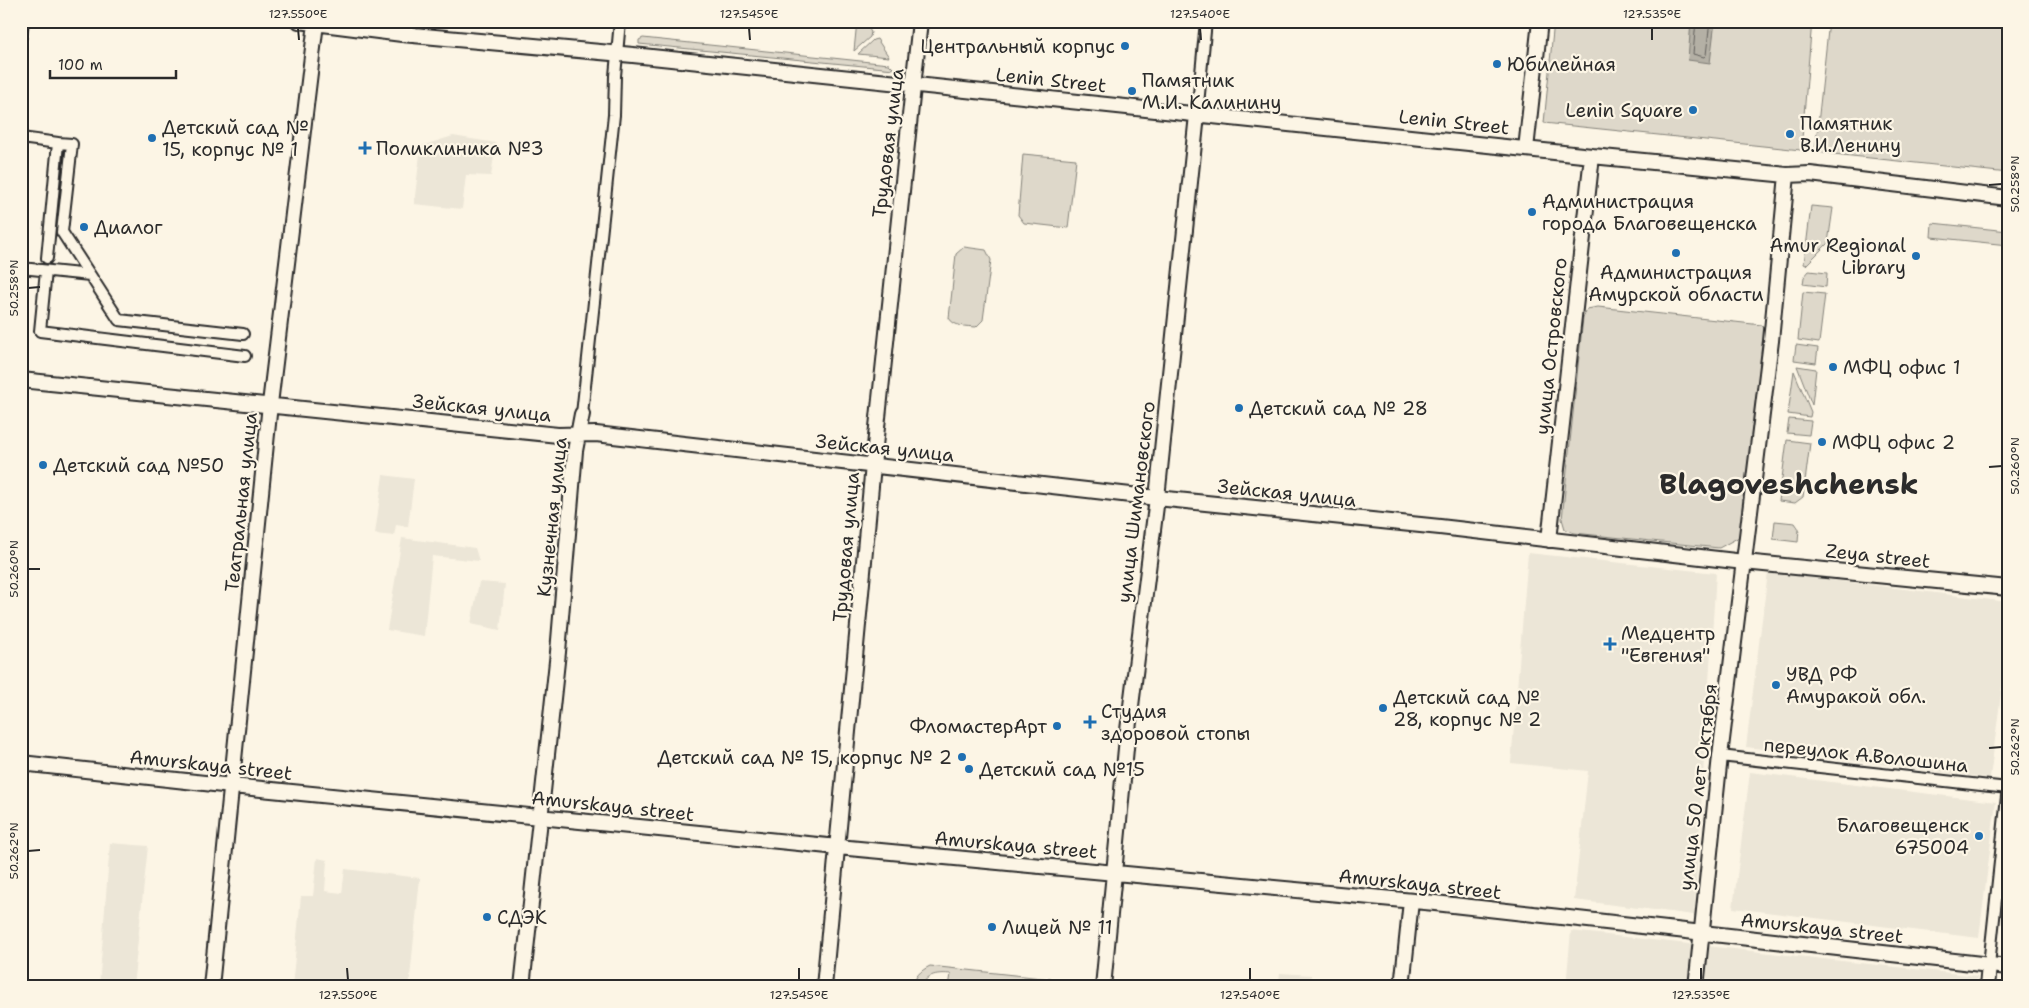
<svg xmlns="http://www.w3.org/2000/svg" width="2029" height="1008" viewBox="0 0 2029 1008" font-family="'Shantell Sans',sans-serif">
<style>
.built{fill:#ece6d7}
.green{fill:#ded8ca;stroke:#84827a}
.water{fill:#b4b0a5;stroke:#7d7b74}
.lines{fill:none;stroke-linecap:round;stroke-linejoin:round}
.shore{stroke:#62605c;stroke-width:1}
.street-casing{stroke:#2b2b2b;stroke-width:14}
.secondary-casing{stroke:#2b2b2b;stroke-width:18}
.street{stroke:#fcf5e5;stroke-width:10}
.secondary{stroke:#fcf5e5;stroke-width:14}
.ticks{fill:none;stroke:#2b2b2b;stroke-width:2}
.poi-dot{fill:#1f6fb2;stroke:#fcf5e5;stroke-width:2}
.labels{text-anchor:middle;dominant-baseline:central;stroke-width:4.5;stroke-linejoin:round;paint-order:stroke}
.poi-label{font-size:19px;fill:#2b2b2b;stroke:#fcf5e5;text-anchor:start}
.street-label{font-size:19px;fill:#2b2b2b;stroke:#fcf5e5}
.town-label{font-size:29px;font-weight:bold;fill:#2b2b2b;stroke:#fcf5e5}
.neatline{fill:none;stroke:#2b2b2b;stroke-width:2}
.ticks-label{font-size:12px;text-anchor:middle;fill:#2b2b2b}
</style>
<rect width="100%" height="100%" fill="#fcf5e5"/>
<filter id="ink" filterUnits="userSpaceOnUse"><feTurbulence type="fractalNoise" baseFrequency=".02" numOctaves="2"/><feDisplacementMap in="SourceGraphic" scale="10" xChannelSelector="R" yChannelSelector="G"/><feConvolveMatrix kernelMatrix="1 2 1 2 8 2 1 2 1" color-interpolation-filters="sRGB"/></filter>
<g filter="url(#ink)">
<!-- built -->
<path class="built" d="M453 136 496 143 491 176 466 175 462 209 414 204 421 146Z
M383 475 414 479 408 527 396 525 394 536 375 534Z
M402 538 475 548 479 561 432 556 424 636 387 630Z
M1528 553 1716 573 1694 915 1574 900 1588 771 1511 763Z
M1768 572 2008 602V641L1990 778 1746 747Z
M479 582 505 584 500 630 471 624Z
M1750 772 1996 802 1979 938 1733 908Z
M110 843 148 846 133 987H99Z
M317 858 327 860 325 891 342 893 345 869 420 878 409 987H292L301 896H313Z
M1571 931 1977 976 1976 987H1566Z
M1280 973 1311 975 1310 987H1278Z"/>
<!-- green -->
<path class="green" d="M857 21H863L871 32 870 37 854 51Z
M1554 21H1812L1801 150 1544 123Z
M1829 21H2008V173L1815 152Z
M643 38 889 64 894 69 639 44V40Z
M877 39 889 57 858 54 873 40Z
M1023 154 1076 159 1068 228 1024 223 1018 215Z
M1811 206 1833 208 1828 243 1806 265 1804 264Z
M1932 223 2008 231V245L1931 237Z
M964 247 986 250 991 260 983 320 976 327C966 326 954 327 949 318L956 254Z
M1809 271 1827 273 1826 287 1803 284 1804 277Z
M1803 292 1825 294 1819 343 1798 340Z
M1598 307 1762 325 1767 332 1741 536 1719 548 1574 533 1565 529 1562 519 1583 318 1587 309Z
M1796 345 1818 348 1816 363 1794 360Z
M1797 366 1816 369 1812 405Z
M1794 371 1811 412 1810 417 1788 414Z
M1789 419 1811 421 1809 435 1787 433Z
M1787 440 1810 443 1803 497 1795 503 1779 501Z
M1775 521 1795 523 1799 529 1798 542 1773 539Z
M930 966 1070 981V987H1040L1031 983 1030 987H949L951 974C939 973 926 973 922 987H913C915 976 920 971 930 966Z"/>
<!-- water -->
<path class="water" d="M1691 21H1715L1710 63 1688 60Z"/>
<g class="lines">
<!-- shore -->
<path class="shore" d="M1696 21 1693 54 1704 57 1706 55 1710 21"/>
<!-- street casing -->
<g class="street-casing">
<path id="street" d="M21 36 23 21
M1197 115 1206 21
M21 138 58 143 47 258
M58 143 72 144 62 232 90 275
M21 268 90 275 119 320 243 334
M46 271 40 331 245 356
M582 414 614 115 615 76 620 21
M1720 756 2008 788
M1989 965 2008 787"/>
</g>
<!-- secondary casing -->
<g class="secondary-casing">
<path id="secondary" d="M299 21 402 34 633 55 1592 156 1787 175 1810 174 2008 198
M1526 149 1540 21
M21 380 558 435 596 434 1157 498 1440 527 1744 562 2008 588
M1549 540 1592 156
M21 763 232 786 838 847 1435 903 2008 967
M211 987 270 404 316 23
M522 987 558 652 575 451 582 414
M824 987 873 465 920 21
M1103 987 1127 738 1157 498 1197 115
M1402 987 1411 901
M1696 987 1720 756 1771 341 1787 175
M1987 987 1989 965"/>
</g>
<!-- street -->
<use href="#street" class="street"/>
<!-- secondary -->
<use href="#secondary" class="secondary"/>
</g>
</g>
<!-- ticks -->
<path class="ticks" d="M298 28 299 40M749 28 750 40M1200 28 1201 40M1652 28V40M1989 185 2002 184M28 288 40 287M1989 467 2002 466M28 569H40M1989 748 2002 747M28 851 40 850M347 968 348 980M799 968V980M1250 968V980M1701 968V980"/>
<!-- markers -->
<g class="poi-dot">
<circle cx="1125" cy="46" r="5"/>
<circle cx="1497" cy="64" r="5"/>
<circle cx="1132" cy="91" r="5"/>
<circle cx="1693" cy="110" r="5"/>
<circle cx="1790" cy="134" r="5"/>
<circle cx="152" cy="138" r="5"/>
<path d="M362.5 140.5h5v5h5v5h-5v5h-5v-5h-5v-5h5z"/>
<circle cx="1532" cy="212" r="5"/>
<circle cx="84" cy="227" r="5"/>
<circle cx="1676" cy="253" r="5"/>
<circle cx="1916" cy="256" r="5"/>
<circle cx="1833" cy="367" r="5"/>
<circle cx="1239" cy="408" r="5"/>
<circle cx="1822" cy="442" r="5"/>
<circle cx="43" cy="465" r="5"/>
<path d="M1607.5 636.5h5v5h5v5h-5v5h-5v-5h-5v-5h5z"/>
<circle cx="1776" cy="685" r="5"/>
<circle cx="1383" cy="708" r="5"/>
<path d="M1087.5 714.5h5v5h5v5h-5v5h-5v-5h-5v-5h5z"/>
<circle cx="1057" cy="726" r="5"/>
<circle cx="962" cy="757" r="5"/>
<circle cx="969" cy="769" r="5"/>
<circle cx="1979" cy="836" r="5"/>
<circle cx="487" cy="917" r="5"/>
<circle cx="992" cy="927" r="5"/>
</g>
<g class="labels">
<!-- poi labels -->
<g class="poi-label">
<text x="1115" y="46" text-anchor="end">Центральный корпус</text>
<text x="1507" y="64">Юбилейная</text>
<text x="1142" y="80">Памятник<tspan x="1142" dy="22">М.И. Калинину</tspan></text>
<text x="1683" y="110" text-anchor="end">Lenin Square</text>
<text x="1800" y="123">Памятник<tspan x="1800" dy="22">В.И.Ленину</tspan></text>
<text x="162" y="127">Детский сад №<tspan x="162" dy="22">15, корпус № 1</tspan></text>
<text x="376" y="148">Поликлиника №3</text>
<text x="1542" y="201">Администрация<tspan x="1542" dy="22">города Благовещенска</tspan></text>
<text x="94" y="227">Диалог</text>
<text x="1906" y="245" text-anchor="end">Amur Regional<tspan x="1906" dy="22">Library</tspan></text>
<text x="1676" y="272" text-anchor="middle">Администрация<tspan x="1676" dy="22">Амурской области</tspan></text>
<text x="1843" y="367">МФЦ офис 1</text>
<text x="1249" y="408">Детский сад № 28</text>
<text x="1832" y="442">МФЦ офис 2</text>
<text x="53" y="465">Детский сад №50</text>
<text x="1621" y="633">Медцентр<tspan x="1621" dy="22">"Евгения"</tspan></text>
<text x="1786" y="674">УВД РФ<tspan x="1786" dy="22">Амуракой обл.</tspan></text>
<text x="1393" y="697">Детский сад №<tspan x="1393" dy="22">28, корпус № 2</tspan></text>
<text x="1101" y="711">Студия<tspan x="1101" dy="22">здоровой стопы</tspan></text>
<text x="1047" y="726" text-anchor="end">ФломастерАрт</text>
<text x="952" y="757" text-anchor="end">Детский сад № 15, корпус № 2</text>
<text x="979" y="769">Детский сад №15</text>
<text x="1969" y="825" text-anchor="end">Благовещенск<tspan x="1969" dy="22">675004</tspan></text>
<text x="497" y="917">СДЭК</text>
<text x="1002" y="927">Лицей № 11</text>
</g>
<!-- street labels -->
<g class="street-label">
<text transform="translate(1051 80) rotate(6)">Lenin Street</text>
<text transform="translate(1454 122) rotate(6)">Lenin Street</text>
<text transform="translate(888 143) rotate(-83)">Трудовая улица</text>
<text transform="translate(1551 346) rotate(-84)">улица Островского</text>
<text transform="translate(482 408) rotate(6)">Зейская улица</text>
<text transform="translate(885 448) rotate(6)">Зейская улица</text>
<text transform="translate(1287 493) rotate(6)">Зейская улица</text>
<text transform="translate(241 502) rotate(-84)">Театральная улица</text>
<text transform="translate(1136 502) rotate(-83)">улица Шимановского</text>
<text transform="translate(552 517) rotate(-84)">Кузнечная улица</text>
<text transform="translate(846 547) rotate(-85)">Трудовая улица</text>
<text transform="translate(1878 556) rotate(6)">Zeya street</text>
<text transform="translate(1866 755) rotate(6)">переулок А.Волошина</text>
<text transform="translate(211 765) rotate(6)">Amurskaya street</text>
<text transform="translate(1698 787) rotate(-83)">улица 50 лет Октября</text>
<text transform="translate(613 806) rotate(6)">Amurskaya street</text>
<text transform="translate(1016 845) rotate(5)">Amurskaya street</text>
<text transform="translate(1420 884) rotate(6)">Amurskaya street</text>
<text transform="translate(1822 928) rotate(6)">Amurskaya street</text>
</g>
<!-- town labels -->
<g class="town-label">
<text x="1789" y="483">Blagoveshchensk</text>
</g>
</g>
<!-- margin -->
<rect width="2029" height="1008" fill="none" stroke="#fcf5e5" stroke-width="55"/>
<!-- scale -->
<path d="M50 70v8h126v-8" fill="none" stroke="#2b2b2b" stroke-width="2.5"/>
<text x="58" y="70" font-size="15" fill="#2b2b2b" stroke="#fcf5e5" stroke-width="4" paint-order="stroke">100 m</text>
<rect x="28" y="28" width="1974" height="952" class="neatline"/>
<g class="ticks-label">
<text x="298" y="18">127.550°E</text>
<text x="749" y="18">127.545°E</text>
<text x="1200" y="18">127.540°E</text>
<text x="1652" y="18">127.535°E</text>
<text transform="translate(2015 184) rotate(-90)" y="4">50.258°N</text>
<text transform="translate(14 288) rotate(-90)" y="4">50.258°N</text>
<text transform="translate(2015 466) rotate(-90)" y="4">50.260°N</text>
<text transform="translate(14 569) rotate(-90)" y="4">50.260°N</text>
<text transform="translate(2015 747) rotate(-90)" y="4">50.262°N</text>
<text transform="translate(14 851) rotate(-90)" y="4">50.262°N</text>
<text x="348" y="999">127.550°E</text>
<text x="799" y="999">127.545°E</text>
<text x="1250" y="999">127.540°E</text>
<text x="1701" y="999">127.535°E</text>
</g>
</svg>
